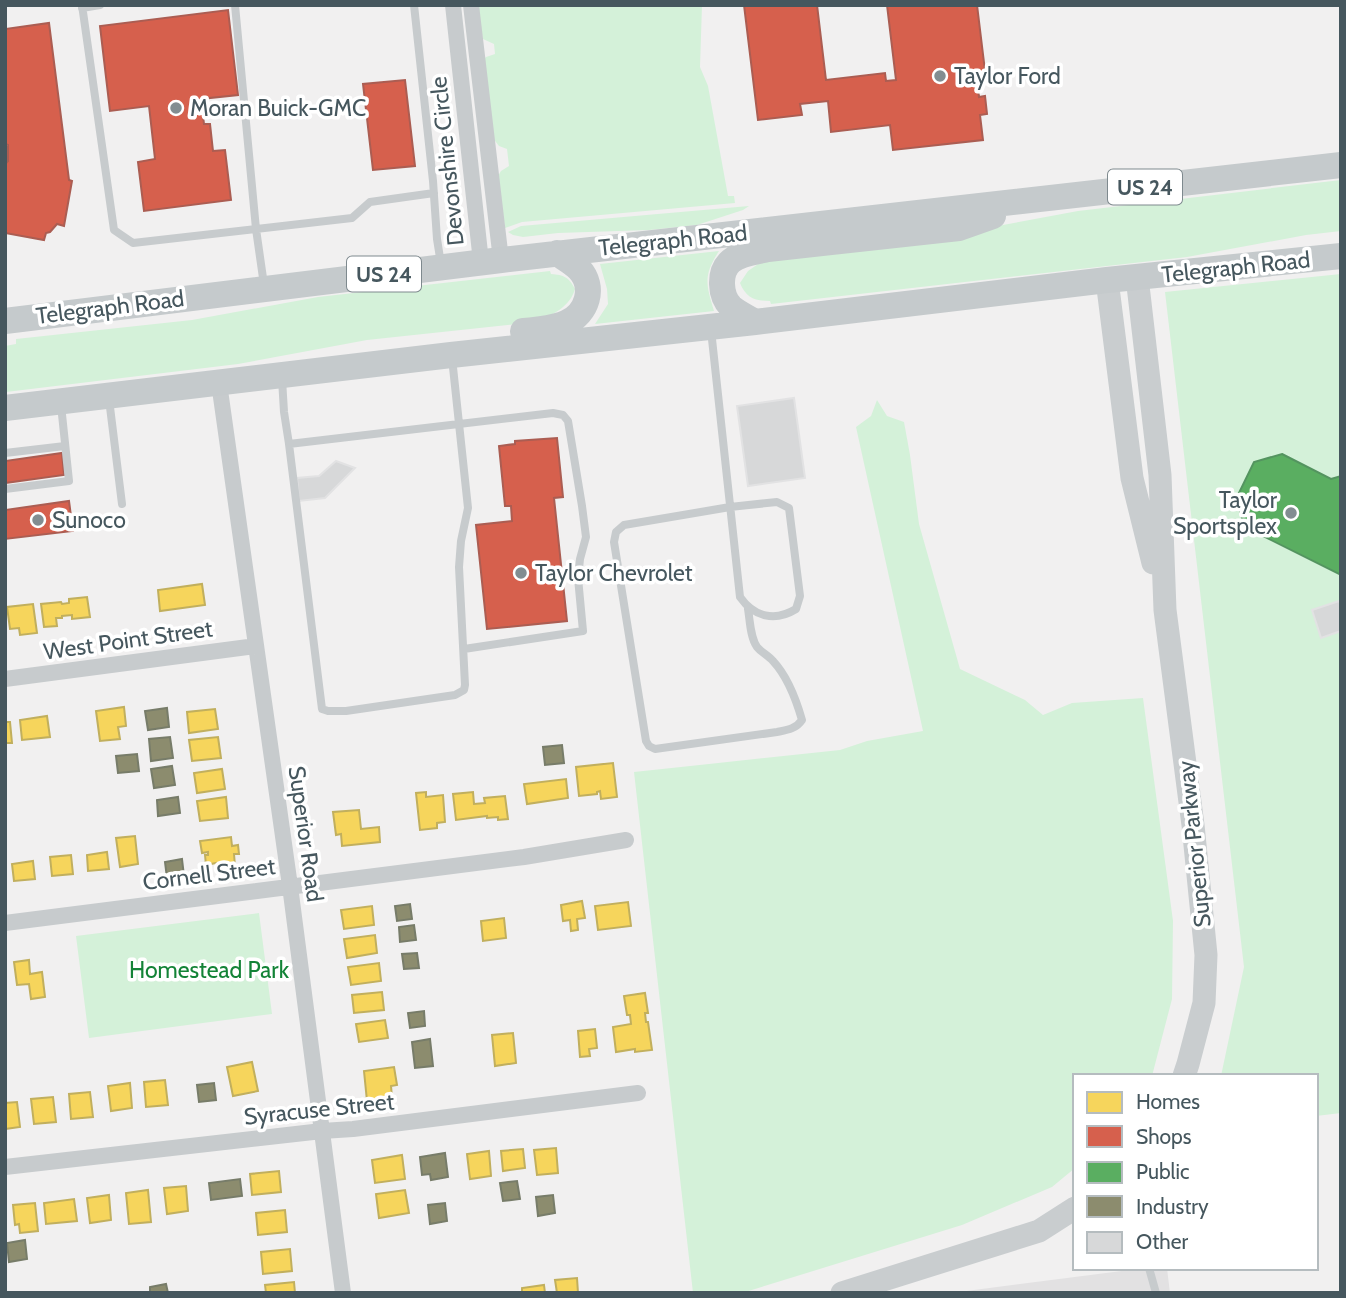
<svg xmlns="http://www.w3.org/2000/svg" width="1346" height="1298" viewBox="0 0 1346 1298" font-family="Cabin,sans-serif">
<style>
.education{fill:#e2e1e2}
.green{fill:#d4f1d9}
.homes{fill:#f6d55c;stroke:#c1af5d;stroke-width:2}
.shops{fill:#d6604d;stroke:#ab5d52;stroke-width:2}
.public{fill:#5aae61;stroke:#549460;stroke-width:2}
.industry{fill:#8c8c6e;stroke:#777c69;stroke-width:2}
.building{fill:#d7d8d9;stroke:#e2e2e3;stroke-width:2}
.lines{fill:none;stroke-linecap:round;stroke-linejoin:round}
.lane{stroke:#c7cbcd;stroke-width:8}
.street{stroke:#c7cbcd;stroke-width:16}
.secondary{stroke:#c9cdcf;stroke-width:23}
.primary{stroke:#c5cacc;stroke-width:26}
.poi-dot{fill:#828d91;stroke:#fff;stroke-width:2.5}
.labels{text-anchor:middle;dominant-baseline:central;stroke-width:7;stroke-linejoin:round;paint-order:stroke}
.shield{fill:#fff;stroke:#7e898e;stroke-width:2}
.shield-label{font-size:21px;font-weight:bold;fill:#46575e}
.poi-label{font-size:23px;fill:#46575e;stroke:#fff;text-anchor:start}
.street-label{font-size:23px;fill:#46575e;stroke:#fff}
.park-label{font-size:23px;fill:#138337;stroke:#fff}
</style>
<rect width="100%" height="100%" fill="#f1f0f0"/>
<!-- education -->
<path class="education" d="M1145 1268H1167L1170 1293H951Z"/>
<!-- green -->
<path class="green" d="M476 5H702L700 67 708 86 728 196H734L735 203 522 222 505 228 498 176 501 171 509 166 507 149 499 146 492 137 483 60 486 57 495 54 494 44 483 39Z
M1341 180V231L1306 235 1187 257 771 304 770 301C755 301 746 298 740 283L748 271 764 260 981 229 1078 211Z
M749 206 743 210 697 225 649 230 558 233 523 237 513 235 508 232 521 226Z
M719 251C703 276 706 284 714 311L595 324 608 304 607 289 600 264Z
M550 271 551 274C564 275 569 277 575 289 570 307 552 315 536 322L367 340 238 364 6 392 5 391V346L16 344V339L192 320 318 297Z
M1341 274V1113L1316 1116V1076H1221L1244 967 1165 292Z
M877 400 887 416 904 422 910 455 919 524 960 669 1025 700 1043 715 1072 703 1143 698 1173 921 1172 999 1152 1076H1075V1168L1052 1187 962 1225 742 1293H693L634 772 840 750 867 741 923 731 856 427 871 416Z
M259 913 272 1014 89 1038 76 936Z"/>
<!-- homes -->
<path class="homes" d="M202 584 205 605 160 611 158 590Z
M87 597 90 617 72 619V615L62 616V618H56L57 626 44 627 41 604 61 602 62 604 69 603V599Z
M33 604 37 633 20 635 19 628 10 629 7 607Z
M124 707 126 726 118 727 120 739 100 741 96 711Z
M215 709 218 729 189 733 187 712Z
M47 716 50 737 22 740 20 720Z
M5 722H10L12 743H5Z
M218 737 221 758 192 761 189 740Z
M613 763 617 797 601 799 600 791 597 792V794L579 796 576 767Z
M222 769 225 789 197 793 194 773Z
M566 779 568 798 527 804 524 784Z
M426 792V797L443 795 445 822 437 823V828L420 830 416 793Z
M473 792 474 804 485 803 484 798 505 796 508 819 498 820V817L487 818V816L456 820 453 794Z
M226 797 228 818 200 821 197 801Z
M359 810 361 829 379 827 380 842 342 846 341 834 336 835 333 812Z
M135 836 138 864 120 867 116 838Z
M231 837 232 846 238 845 239 854H234L235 866 216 868V863L206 865 205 855H208V852L202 853 200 841Z
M107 852 109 869 88 871 87 855Z
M71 855 73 874 52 876 50 857Z
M33 861 35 879 14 881 12 864Z
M582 901 585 918 577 919 578 930 571 931 570 920 563 921 561 905Z
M628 902 631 926 598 930 595 906Z
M372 906 374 925 344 929 341 910Z
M504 918 506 938 483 941 481 921Z
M375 935 377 953 347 958 344 939Z
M29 960 30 974 42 972 45 997 31 999 29 984 17 985 14 962Z
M379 963 381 981 351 985 348 967Z
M382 992 384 1010 354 1013 352 995Z
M645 993 648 1013H645L646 1022H648L652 1050 635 1052V1049L616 1052 613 1027 631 1024 630 1015H627L624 996Z
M385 1020 388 1038 359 1042 356 1024Z
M595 1029 597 1048 589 1049 590 1056 580 1057 578 1031Z
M513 1033 516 1063 495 1066 492 1035Z
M252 1062 258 1091 233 1096 227 1067Z
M394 1067 397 1085 391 1086 392 1097 367 1101 364 1071Z
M165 1080 168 1105 146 1107 144 1082Z
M130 1083 132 1108 111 1111 108 1086Z
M90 1092 93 1117 71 1119 69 1094Z
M53 1097 56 1122 34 1124 31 1099Z
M17 1102 20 1127 5 1129V1103Z
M556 1148 558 1173 537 1175 534 1150Z
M523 1149 525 1168 503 1171 501 1151Z
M489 1151 491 1176 470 1179 467 1154Z
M402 1155 405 1179 375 1183 372 1160Z
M279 1171 281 1192 252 1195 250 1174Z
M186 1186 188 1211 167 1214 164 1188Z
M148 1190 151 1222 129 1224 126 1193Z
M405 1190 409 1213 379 1218 376 1194Z
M109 1195 111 1220 90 1223 87 1198Z
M74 1199 77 1221 46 1224 44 1203Z
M35 1203 38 1231 20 1233 19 1224 15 1225 13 1205Z
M285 1210 287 1232 258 1235 256 1213Z
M290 1249 292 1271 263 1274 261 1252Z
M577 1278 578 1293H557L555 1280Z
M294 1282 295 1293H266L265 1285Z
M544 1285 545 1293H522V1288Z"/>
<!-- shops -->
<path class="shops" d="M744 5H817L826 80 885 73 886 81 896 80 887 5H977L986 79 977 80 979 97 985 96 987 114 980 115 983 140 893 150 890 125 831 132 828 101 800 104 802 115 758 120Z
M228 10 238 95 201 99 204 124H210L213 151 225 150 231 200 144 211 138 162 155 159 149 106 110 111 100 26Z
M49 23 69 180 72 181 64 226 57 224 50 232 46 233 44 240 5 233V164L8 161V145L5 144V29Z
M405 80 415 166 373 170 363 84Z
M557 438 563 497 554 498 567 621 487 629 476 525 512 521 511 506H505L499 446 515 444V441Z
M62 453 64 475 5 483V461Z
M69 501 73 531 5 539V510Z"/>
<!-- public -->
<path class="public" d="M1282 454 1331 479 1341 476V575L1245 527 1236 499 1254 462Z"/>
<!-- industry -->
<path class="industry" d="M167 708 169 727 148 730 145 711Z
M170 737 173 758 151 761 149 739Z
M562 745 564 763 545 765 543 747Z
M137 754 139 771 118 773 116 756Z
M172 766 175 785 154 788 151 769Z
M178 797 180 813 158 816 157 800Z
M182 859 184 876 167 878 165 862Z
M410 904 412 919 397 921 395 906Z
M414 925 416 940 400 942 399 927Z
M417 953 419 968 404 969 402 954Z
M424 1011 425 1026 410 1028 408 1013Z
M430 1039 433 1066 415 1068 412 1042Z
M214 1083 216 1100 199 1102 197 1085Z
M445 1153 448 1177 431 1180 430 1174 422 1175 420 1157Z
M240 1179 242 1196 211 1200 209 1183Z
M517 1181 520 1199 503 1201 500 1183Z
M553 1195 555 1213 538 1216 536 1197Z
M445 1203 447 1221 430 1224 428 1205Z
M25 1240 27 1259 9 1262 7 1243Z
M166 1284 168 1293H150V1287Z"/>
<!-- building -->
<path class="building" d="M794 398 805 478 748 486 737 406Z
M336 461 355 468 325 498 299 501 297 478 319 476Z
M1339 601 1341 606V631L1321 638 1312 610Z"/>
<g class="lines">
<!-- lane -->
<path class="lane" d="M82 5 114 230 133 243 352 218 370 202 434 193
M235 5 256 229 264 285
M414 5 433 181 437 239 441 264
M82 8 100 5
M711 330C720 419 730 508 740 597 754 617 775 622 796 609L800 596 789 508 777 502 730 507 624 525 616 532 614 542 646 741 649 746 655 749 777 732C787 730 796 729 802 720 796 699 788 677 773 661 769 656 761 652 757 647 750 637 750 620 748 609
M282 379 284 412 289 444 553 413 563 415 568 421 582 506 586 537 580 559 578 578 583 631 464 649
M109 399 122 504
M289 444 322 709 328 711H346L455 695 464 690 465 685 459 567 461 541 468 508 452 358
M5 453 65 446
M5 489 69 481 61 405
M1149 1268 1156 1293"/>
<!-- street -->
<path class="street" d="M453 5 481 262
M471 5 501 260
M219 383 290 886 343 1293
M5 679 256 646
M5 923 524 857 626 840
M5 1167 322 1131 353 1129 638 1093"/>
<!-- secondary -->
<path class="secondary" d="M1137 277 1160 475 1165 610 1193 825 1206 955 1204 1003 1188 1064 1184 1076
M1107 280 1132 478 1153 563
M842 1293 1039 1231 1075 1208"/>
<!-- primary -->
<path class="primary" d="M5 321 501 260 1341 165
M755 322C747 317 738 313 731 307 720 296 718 272 731 261 741 253 756 252 768 249L959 228 993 216
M523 331C537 330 552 329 566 323 587 314 596 287 579 269 573 263 564 258 557 253
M5 408 451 355 755 322 1107 280 1341 256"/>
</g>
<!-- markers -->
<g class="poi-dot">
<circle cx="940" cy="76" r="7"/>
<circle cx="176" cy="108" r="7"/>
<circle cx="1291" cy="513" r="7"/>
<circle cx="38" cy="520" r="7"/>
<circle cx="521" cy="573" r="7"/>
</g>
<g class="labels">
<!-- shield labels -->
<g class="shield">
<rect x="1108" y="169.5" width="74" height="35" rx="5"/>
<rect x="347" y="256.5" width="74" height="35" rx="5"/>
</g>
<g class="shield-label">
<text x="1145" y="187">US 24</text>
<text x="384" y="274">US 24</text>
</g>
<!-- poi labels -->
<g class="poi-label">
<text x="954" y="76">Taylor Ford</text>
<text x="190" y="108">Moran Buick-GMC</text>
<text x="1277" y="500" text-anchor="end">Taylor<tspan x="1277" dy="26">Sportsplex</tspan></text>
<text x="52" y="520">Sunoco</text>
<text x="535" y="573">Taylor Chevrolet</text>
</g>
<!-- street labels -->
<g class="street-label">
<text transform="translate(447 161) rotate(-96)">Devonshire Circle</text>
<text transform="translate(673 240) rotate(-6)">Telegraph Road</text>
<text transform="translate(1236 267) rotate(-6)">Telegraph Road</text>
<text transform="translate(110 307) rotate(-7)">Telegraph Road</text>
<text transform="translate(128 640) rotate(-8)">West Point Street</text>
<text transform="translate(306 834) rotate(82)">Superior Road</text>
<text transform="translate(1194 844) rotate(-96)">Superior Parkway</text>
<text transform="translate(209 874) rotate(-7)">Cornell Street</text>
<text transform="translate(319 1109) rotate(-6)">Syracuse Street</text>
</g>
<!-- park labels -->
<g class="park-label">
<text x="209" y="970">Homestead Park</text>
</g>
</g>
<!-- border -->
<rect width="1346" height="1298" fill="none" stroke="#46575e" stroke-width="14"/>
<!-- legend -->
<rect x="1073" y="1074" width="245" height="196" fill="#ffffff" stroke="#b5bcbf" stroke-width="2"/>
<rect x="1087" y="1092" width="35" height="21" fill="#f6d55c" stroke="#b5bcbf" stroke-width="2"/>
<text x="1136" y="1109" font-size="21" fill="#46575e">Homes</text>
<rect x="1087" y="1126" width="35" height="21" fill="#d6604d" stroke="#b5bcbf" stroke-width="2"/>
<text x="1136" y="1144" font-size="21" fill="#46575e">Shops</text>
<rect x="1087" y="1162" width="35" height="21" fill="#5aae61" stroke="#b5bcbf" stroke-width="2"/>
<text x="1136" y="1179" font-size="21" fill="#46575e">Public</text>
<rect x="1087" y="1196" width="35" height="21" fill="#8c8c6e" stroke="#b5bcbf" stroke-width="2"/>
<text x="1136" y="1214" font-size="21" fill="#46575e">Industry</text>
<rect x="1087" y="1232" width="35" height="21" fill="#d7d8d9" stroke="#b5bcbf" stroke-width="2"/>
<text x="1136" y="1249" font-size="21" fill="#46575e">Other</text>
</svg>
